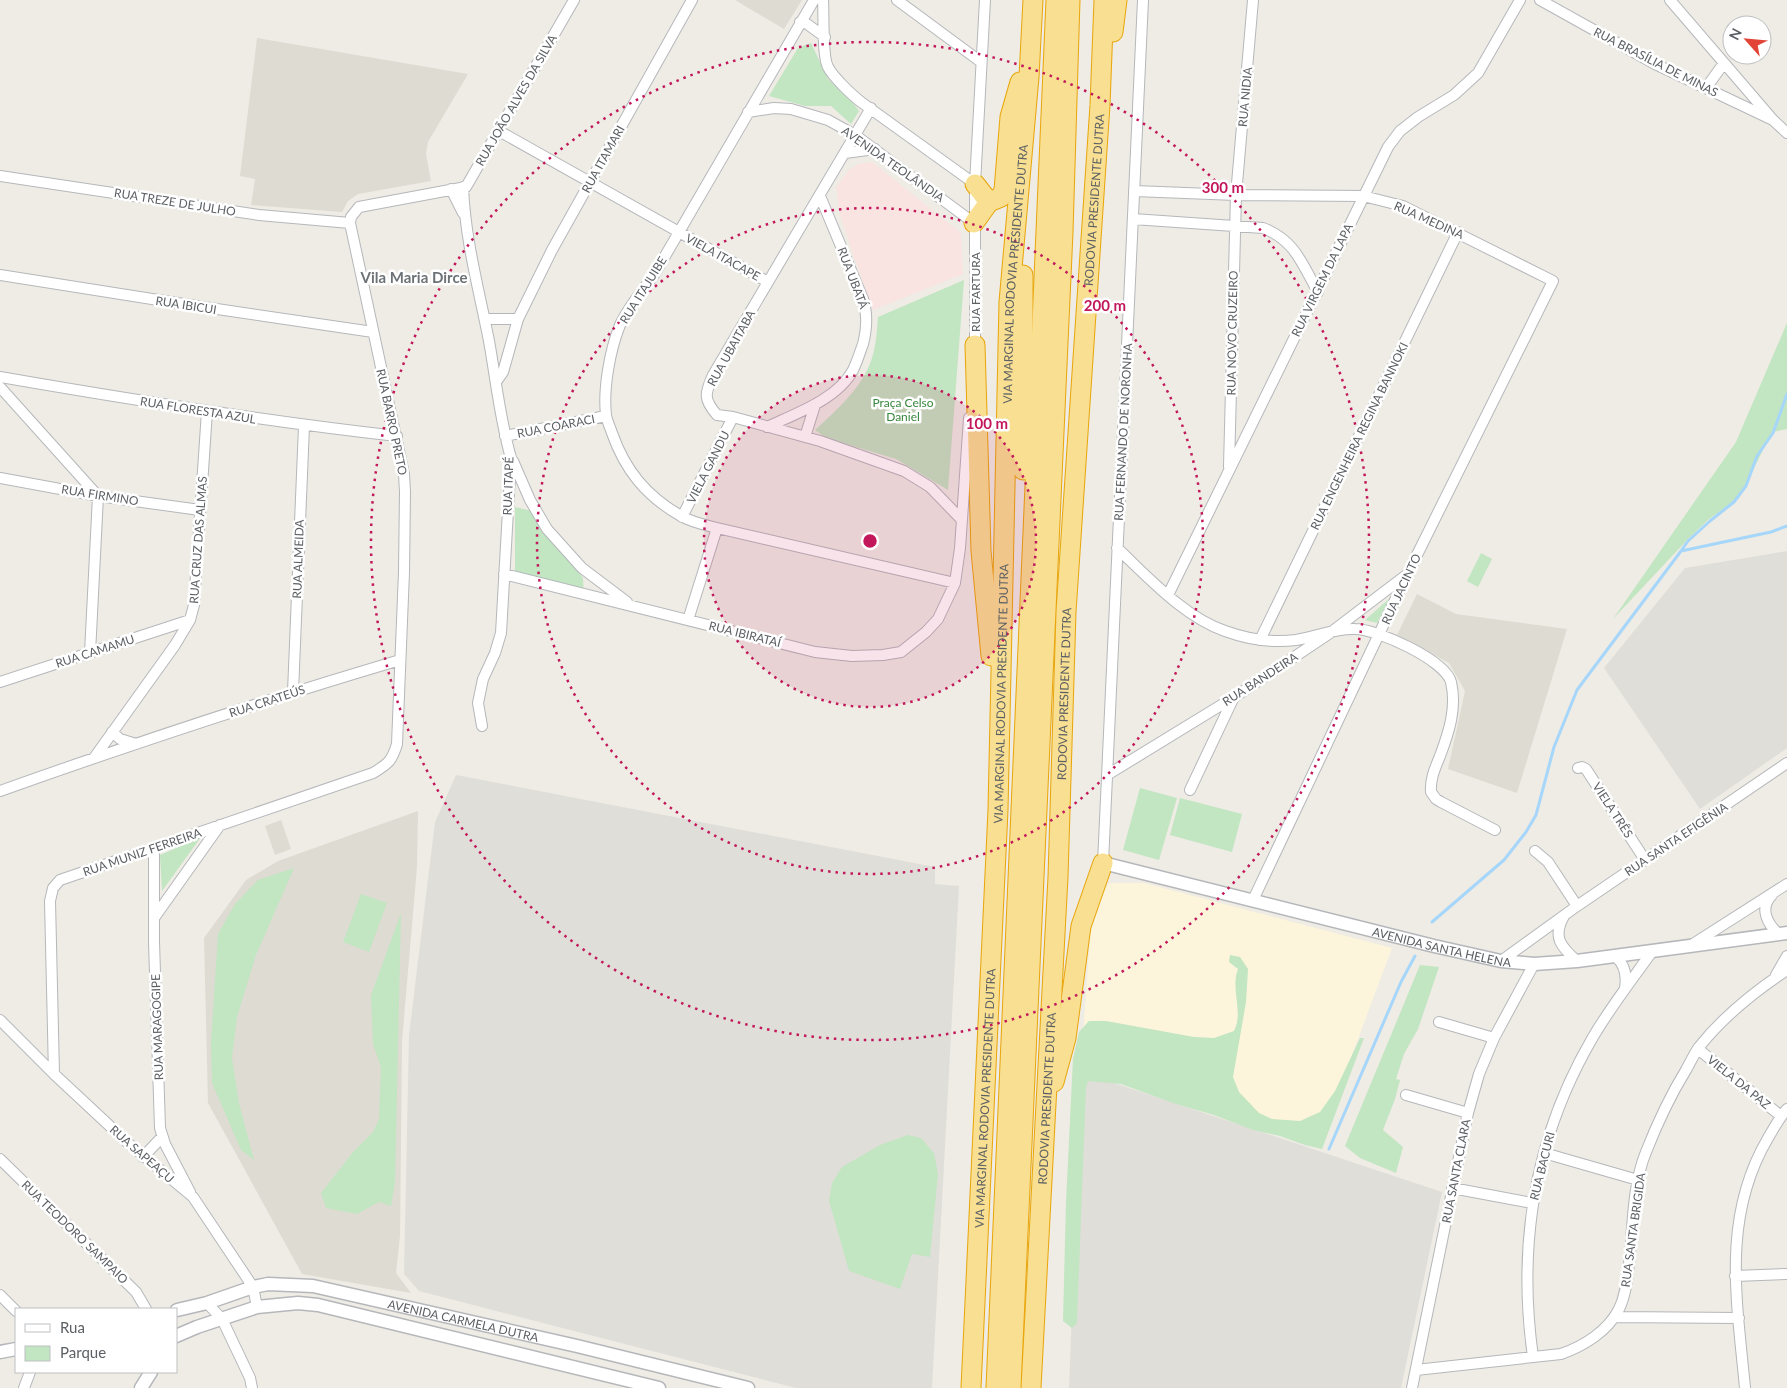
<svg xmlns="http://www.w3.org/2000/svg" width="1787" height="1388" viewBox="0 0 1787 1388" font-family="Lato,sans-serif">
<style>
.commercial{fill:#fcf5db}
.industrial{fill:#e0ded9}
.education{fill:#dedbd3}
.medical{fill:#fae4e1}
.green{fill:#c2e5c2}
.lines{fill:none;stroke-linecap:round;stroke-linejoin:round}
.stream{stroke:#a7d6fb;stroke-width:3}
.minor-casing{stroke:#b5b7bb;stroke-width:12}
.tertiary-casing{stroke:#b5b7bb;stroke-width:15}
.motorway-casing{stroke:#e9a50a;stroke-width:21}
.minor{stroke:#fff;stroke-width:10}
.tertiary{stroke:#fff;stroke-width:12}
.motorway{stroke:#f8df91;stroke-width:19}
.ring{fill:none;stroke:#c2185b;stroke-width:2.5;stroke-dasharray:2.5 5}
.labels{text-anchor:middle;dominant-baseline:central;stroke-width:5;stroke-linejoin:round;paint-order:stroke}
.street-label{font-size:12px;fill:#5c6064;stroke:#fff}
.park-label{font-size:12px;fill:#39863e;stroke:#fff}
.quarter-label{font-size:15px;font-weight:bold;fill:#6d7276;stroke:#fff}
.centre{fill:#c2185b;stroke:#fff;stroke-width:2.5}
.ring-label{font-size:15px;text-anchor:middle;font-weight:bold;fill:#c2185b;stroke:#fff;stroke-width:5;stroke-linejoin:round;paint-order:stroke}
</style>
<rect width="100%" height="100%" fill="#eeece4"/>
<!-- commercial -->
<path class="commercial" d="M1109 883H1144L1392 948 1318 1146 1081 1064 1092 909Z"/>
<!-- industrial -->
<path class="industrial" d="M1787 551V748L1700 809 1604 668 1685 568Z
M456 775 935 867V884L959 886 932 1388H796L419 1291 404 1274 409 1035 435 822Z
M1081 1072 1442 1192 1401 1388H1069Z"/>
<!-- education -->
<path class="education" d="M735 0H802L784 29Z
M257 38 468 74 428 142 426 154 431 181 358 194 348 201 342 212 251 205 255 179 240 176Z
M1417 594 1456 614 1567 629 1517 793 1448 769 1465 691 1449 663 1397 635Z
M418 811 417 867 402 1041 400 1236 396 1273 411 1293 302 1274 208 1103 204 938 246 880 278 861Z
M281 820 291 849 275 855 265 826Z"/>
<!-- medical -->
<path class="medical" d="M872 162 961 233 963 274 873 310 852 252 839 211 836 187 849 170 858 164Z"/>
<!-- green -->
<path class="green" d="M811 43 828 79 853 103 859 111 851 124 831 106H805L769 96 798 48Z
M964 280 948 490 896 459 826 438 815 430C840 407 870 381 875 345 877 336 877 327 878 317Z
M1787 323V429L1772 432 1739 498 1709 519 1688 539 1613 619 1736 442Z
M515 507 532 511 561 553 572 563 583 578 584 600 515 581Z
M1481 553 1492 559 1478 587 1467 581Z
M1390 598 1377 623 1365 620Z
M1140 788 1177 798 1159 860 1123 850Z
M1180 798 1242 814 1232 852 1170 835Z
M201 837 162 891 160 855Z
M294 868 256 955 237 1017 232 1058 239 1103 254 1160 241 1150 212 1083 211 1042 218 934 235 904 258 880Z
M361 894 387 903 369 952 343 942Z
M401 913 395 1182 391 1206 379 1202 357 1214 326 1208 321 1193 353 1152 373 1132 379 1119 381 1067 373 1044 371 995Z
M1230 955 1240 957 1248 969 1246 1002 1233 1077 1239 1092 1259 1113 1272 1119 1300 1121 1320 1112 1335 1091 1360 1038H1364L1322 1149 1305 1145 1280 1136 1253 1130 1214 1115 1173 1103 1121 1084 1088 1081 1086 1088 1077 1323 1072 1328 1063 1321 1066 1202 1073 1059 1079 1032 1089 1021H1106L1194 1037 1214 1038 1234 1031C1244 1012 1230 989 1238 969L1229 962Z
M1420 965 1439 967 1418 1029 1404 1054 1396 1079 1400 1080 1395 1099 1383 1130 1403 1147 1396 1173 1360 1158 1345 1146Z
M908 1135 921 1138 934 1153 938 1174 930 1257 912 1254 900 1289 849 1271 829 1201 832 1183 842 1167 880 1145Z"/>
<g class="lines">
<!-- stream -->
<path class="stream" d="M1681 551 1688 541 1710 521 1734 502 1746 486 1757 456 1773 433 1787 394
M1432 922 1504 860 1526 832 1536 815 1554 747 1577 690 1681 551 1771 532 1787 526
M1329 1149 1401 982 1415 956"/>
<!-- minor casing -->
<g class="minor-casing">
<path id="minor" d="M814 0 654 275C642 291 628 307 620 325 610 350 603 388 606 415 607 421 610 427 612 433 625 470 646 496 681 516 691 522 705 525 717 528L955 583
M823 0C824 15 822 56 828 67 833 77 852 95 861 102L975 184
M897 0 981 62
M1540 0 1655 64 1773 120
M1670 0 1773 120 1787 133
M800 22 807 24 825 37
M1706 88 1724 63
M871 108 713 375C705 394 703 399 717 415L733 417 820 441 904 471 930 487 961 519
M748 112 774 108 791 109 828 120 855 135 974 223
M499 131 768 282
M845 153 875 149
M0 176 259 215 350 223
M463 187C465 239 479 290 489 341 496 380 500 420 511 458L501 633 495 653 483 679 478 703 482 726
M451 189 463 213
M1134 191 1236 195 1363 196 1403 206 1553 281 1407 575 1253 900
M1133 219 1263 228C1295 240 1302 264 1318 292
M0 275 190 305 373 332
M484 317 492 319H518
M975 349V184L985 0
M0 377C132 400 264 421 397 436
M496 382 503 372 518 319 552 250 692 0
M0 387 98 496 90 653
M767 427C795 414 838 399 853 370 857 362 860 352 863 344 867 328 868 314 863 299L820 196
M505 436 606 416
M805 437 815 405
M513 461 530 500 547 529 582 568 627 602
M1229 467 1236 195 1253 0
M0 478 98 496 200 510
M682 517 733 417
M1117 548C1148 577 1184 617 1225 631 1247 639 1272 643 1296 640 1315 637 1335 628 1355 629 1377 629 1445 660 1451 682 1457 708 1449 732 1440 756 1435 768 1430 779 1431 792L1436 799 1441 802 1495 830
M504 574 815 652 852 656 883 655 901 652 926 632 938 619 955 583 960 548 969 418
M1168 595 1388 147 1400 131 1418 117 1454 95 1478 73 1520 0
M688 620 717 528
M1260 640 1458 232
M0 682 190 620
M293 692 304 426
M112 732 120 739 136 744
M94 758 175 645 190 620 194 605 207 411
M1578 768 1582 767 1586 769 1645 860
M1107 775 1236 696 1330 633 1405 576
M1190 790 1233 699
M0 791C132 744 265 700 400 660
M154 848V942L160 1128 165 1144 190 1192
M1535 851 1548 862 1577 906
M1103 863 1143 0
M1772 895C1759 908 1767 924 1779 934
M1564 916C1552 937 1561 947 1577 961
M154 918 220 825
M1693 944 1787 884
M1616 957C1625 965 1627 976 1625 988
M1501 961 1577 906 1787 763
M1776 975 1787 956
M0 1020 54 1074 128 1143 193 1197 253 1287 257 1307
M1439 1022 1494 1038
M1698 1049 1781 1116
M54 1074 50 901 53 888 60 880 373 773C388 764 392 761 397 744L404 572 405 492 404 474 350 223 351 217 359 207 466 187 574 0
M1406 1095 1468 1113
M1544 1153 1638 1180
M143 1157 162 1137
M0 1159 136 1292 146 1309
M1452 1188 1532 1203
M1735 1276 1787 1274
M0 1295 16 1311
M207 1303 222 1319 250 1378 252 1388
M1615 1317 1739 1318
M1533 1357C1517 1244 1535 1136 1593 1037 1610 1008 1631 981 1651 953
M1416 1370 1561 1354C1584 1346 1608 1331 1619 1309 1626 1295 1627 1279 1629 1264 1633 1228 1632 1186 1646 1152 1657 1124 1670 1096 1686 1070 1690 1063 1694 1054 1699 1047 1723 1017 1755 991 1787 970
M24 1388 30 1372
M1412 1388 1468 1113 1479 1074 1494 1038 1534 964
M1745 1388C1737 1301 1721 1218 1768 1138 1774 1128 1779 1118 1787 1109"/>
</g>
<!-- tertiary casing -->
<g class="tertiary-casing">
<g id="tertiary">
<path id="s1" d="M1103 863 1434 946 1501 961 1534 964 1577 961 1787 933"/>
<path id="s2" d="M177 1310 207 1303 253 1287 268 1284 313 1286 577 1346 748 1388"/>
<path d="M176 1336 197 1327 257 1307 298 1303 318 1305 659 1388"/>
<path d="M0 1352 16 1349"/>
<path d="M141 1388 151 1372"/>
</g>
</g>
<!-- motorway casing -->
<g class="motorway-casing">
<g id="motorway">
<path d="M1113 32 1117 0"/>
<path d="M975 184 989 202"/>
<path d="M974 223 989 202 1001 197 1004 190 1010 117 1020 82"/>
<path d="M1023 275V470"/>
<path d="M975 345 981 551 991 656"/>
<path d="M1054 1082 1066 1038 1081 926 1103 863"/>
<path id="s3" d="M971 1388 998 810 1009 302 1029 77 1033 0"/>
<path d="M996 1388 1056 0"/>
<path d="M1011 1388 1063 232 1070 0"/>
<path id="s4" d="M1031 1388 1058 877 1066 612 1100 105 1104 0"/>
</g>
</g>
<!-- minor -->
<use href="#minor" class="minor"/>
<!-- tertiary -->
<use href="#tertiary" class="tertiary"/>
<!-- motorway -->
<use href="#motorway" class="motorway"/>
</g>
<!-- distance rings -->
<circle cx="870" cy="541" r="166" fill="#c2185b" fill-opacity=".12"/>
<g class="ring">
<circle cx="870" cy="541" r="166"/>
<circle cx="870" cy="541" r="333"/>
<circle cx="870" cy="541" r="499"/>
</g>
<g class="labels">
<!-- street labels -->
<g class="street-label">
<text transform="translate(1656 62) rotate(27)">RUA BRASÍLIA DE MINAS</text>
<text transform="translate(1245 97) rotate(-85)">RUA NIDIA</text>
<text transform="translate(516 100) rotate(-60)">RUA JOÃO ALVES DA SILVA</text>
<text transform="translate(603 159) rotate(-61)">RUA ITAMARI</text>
<text transform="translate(893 164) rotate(35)">AVENIDA TEOLÂNDIA</text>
<text stroke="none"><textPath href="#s4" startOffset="1190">RODOVIA PRESIDENTE DUTRA</textPath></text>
<text transform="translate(175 202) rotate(9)">RUA TREZE DE JULHO</text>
<text transform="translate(1429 220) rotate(24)">RUA MEDINA</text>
<text transform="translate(723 257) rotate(29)">VIELA ITACAPE</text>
<text stroke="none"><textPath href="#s3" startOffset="1115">VIA MARGINAL RODOVIA PRESIDENTE DUTRA</textPath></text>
<text transform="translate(853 278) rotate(69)">RUA UBATÁ</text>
<text transform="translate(1322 280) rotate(-64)">RUA VIRGEM DA LAPA</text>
<text transform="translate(643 290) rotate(-58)">RUA ITAJUIBE</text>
<text transform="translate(975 292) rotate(-90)">RUA FARTURA</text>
<text transform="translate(186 305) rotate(9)">RUA IBICUI</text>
<text transform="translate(1232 333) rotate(-89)">RUA NOVO CRUZEIRO</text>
<text transform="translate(731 348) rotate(-61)">RUA UBAITABA</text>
<text transform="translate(198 410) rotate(9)">RUA FLORESTA AZUL</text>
<text transform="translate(392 422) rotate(78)">RUA BARRO PRETO</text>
<text transform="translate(556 426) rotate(-11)">RUA COARACI</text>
<text transform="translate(1123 432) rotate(-87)">RUA FERNANDO DE NORONHA</text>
<text transform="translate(1359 436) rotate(-64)">RUA ENGENHEIRA REGINA BANNOKI</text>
<text transform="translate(708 467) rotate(-63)">VIELA GANDU</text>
<text transform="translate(508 486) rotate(-88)">RUA ITAPÉ</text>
<text transform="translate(100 495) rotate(9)">RUA FIRMINO</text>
<text transform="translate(198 540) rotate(-86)">RUA CRUZ DAS ALMAS</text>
<text transform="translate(298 559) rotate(-88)">RUA ALMEIDA</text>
<text transform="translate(1401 589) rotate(-65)">RUA JACINTO</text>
<text transform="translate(745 634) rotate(14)">RUA IBIRATAÍ</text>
<text transform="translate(95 651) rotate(-18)">RUA CAMAMU</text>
<text transform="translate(1260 679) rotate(-33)">RUA BANDEIRA</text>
<text stroke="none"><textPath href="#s3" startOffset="695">VIA MARGINAL RODOVIA PRESIDENTE DUTRA</textPath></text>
<text stroke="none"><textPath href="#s4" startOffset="695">RODOVIA PRESIDENTE DUTRA</textPath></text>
<text transform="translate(267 701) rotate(-18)">RUA CRATEÚS</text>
<text transform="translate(1613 810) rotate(57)">VIELA TRÊS</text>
<text transform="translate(1676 839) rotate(-34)">RUA SANTA EFIGÊNIA</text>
<text transform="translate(142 852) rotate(-19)">RUA MUNIZ FERREIRA</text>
<text stroke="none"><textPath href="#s1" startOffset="349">AVENIDA SANTA HELENA</textPath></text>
<text transform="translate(157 1027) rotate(-92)">RUA MARAGOGIPE</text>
<text transform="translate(1739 1082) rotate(39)">VIELA DA PAZ</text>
<text stroke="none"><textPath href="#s3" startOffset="290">VIA MARGINAL RODOVIA PRESIDENTE DUTRA</textPath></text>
<text stroke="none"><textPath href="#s4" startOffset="290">RODOVIA PRESIDENTE DUTRA</textPath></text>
<text transform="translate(142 1154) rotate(41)">RUA SAPEAÇU</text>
<text transform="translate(1542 1166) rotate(-76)">RUA BACURI</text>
<text transform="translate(1456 1171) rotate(-79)">RUA SANTA CLARA</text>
<text transform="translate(1633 1230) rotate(-82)">RUA SANTA BRIGIDA</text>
<text transform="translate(75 1232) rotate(44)">RUA TEODORO SAMPAIO</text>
<text stroke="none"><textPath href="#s2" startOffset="294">AVENIDA CARMELA DUTRA</textPath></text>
</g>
<!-- park labels -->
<g class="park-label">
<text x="903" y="402">Praça Celso<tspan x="903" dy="14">Daniel</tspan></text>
</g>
<!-- quarter labels -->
<g class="quarter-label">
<text x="414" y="277">Vila Maria Dirce</text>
</g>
</g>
<circle cx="870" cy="541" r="8" class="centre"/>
<g class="ring-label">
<text x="1223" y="193">300 m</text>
<text x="1105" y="311">200 m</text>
<text x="987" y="429">100 m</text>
</g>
<!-- legend -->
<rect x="15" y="1308" width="162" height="65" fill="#ffffff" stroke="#bebfc1"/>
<rect x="25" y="1324" width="25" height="8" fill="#ffffff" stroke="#bebfc1"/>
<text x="60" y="1333" font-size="15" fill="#5c6064">Rua</text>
<rect x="25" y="1346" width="25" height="15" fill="#c2e5c2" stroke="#bebfc1"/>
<text x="60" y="1358" font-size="15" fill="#5c6064">Parque</text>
<!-- north arrow -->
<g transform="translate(1747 40) rotate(297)"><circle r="24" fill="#ffffff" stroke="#bebfc1"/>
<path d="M0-4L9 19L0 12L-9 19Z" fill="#e24537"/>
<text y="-8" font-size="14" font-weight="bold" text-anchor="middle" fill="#5c6064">N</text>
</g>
</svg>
